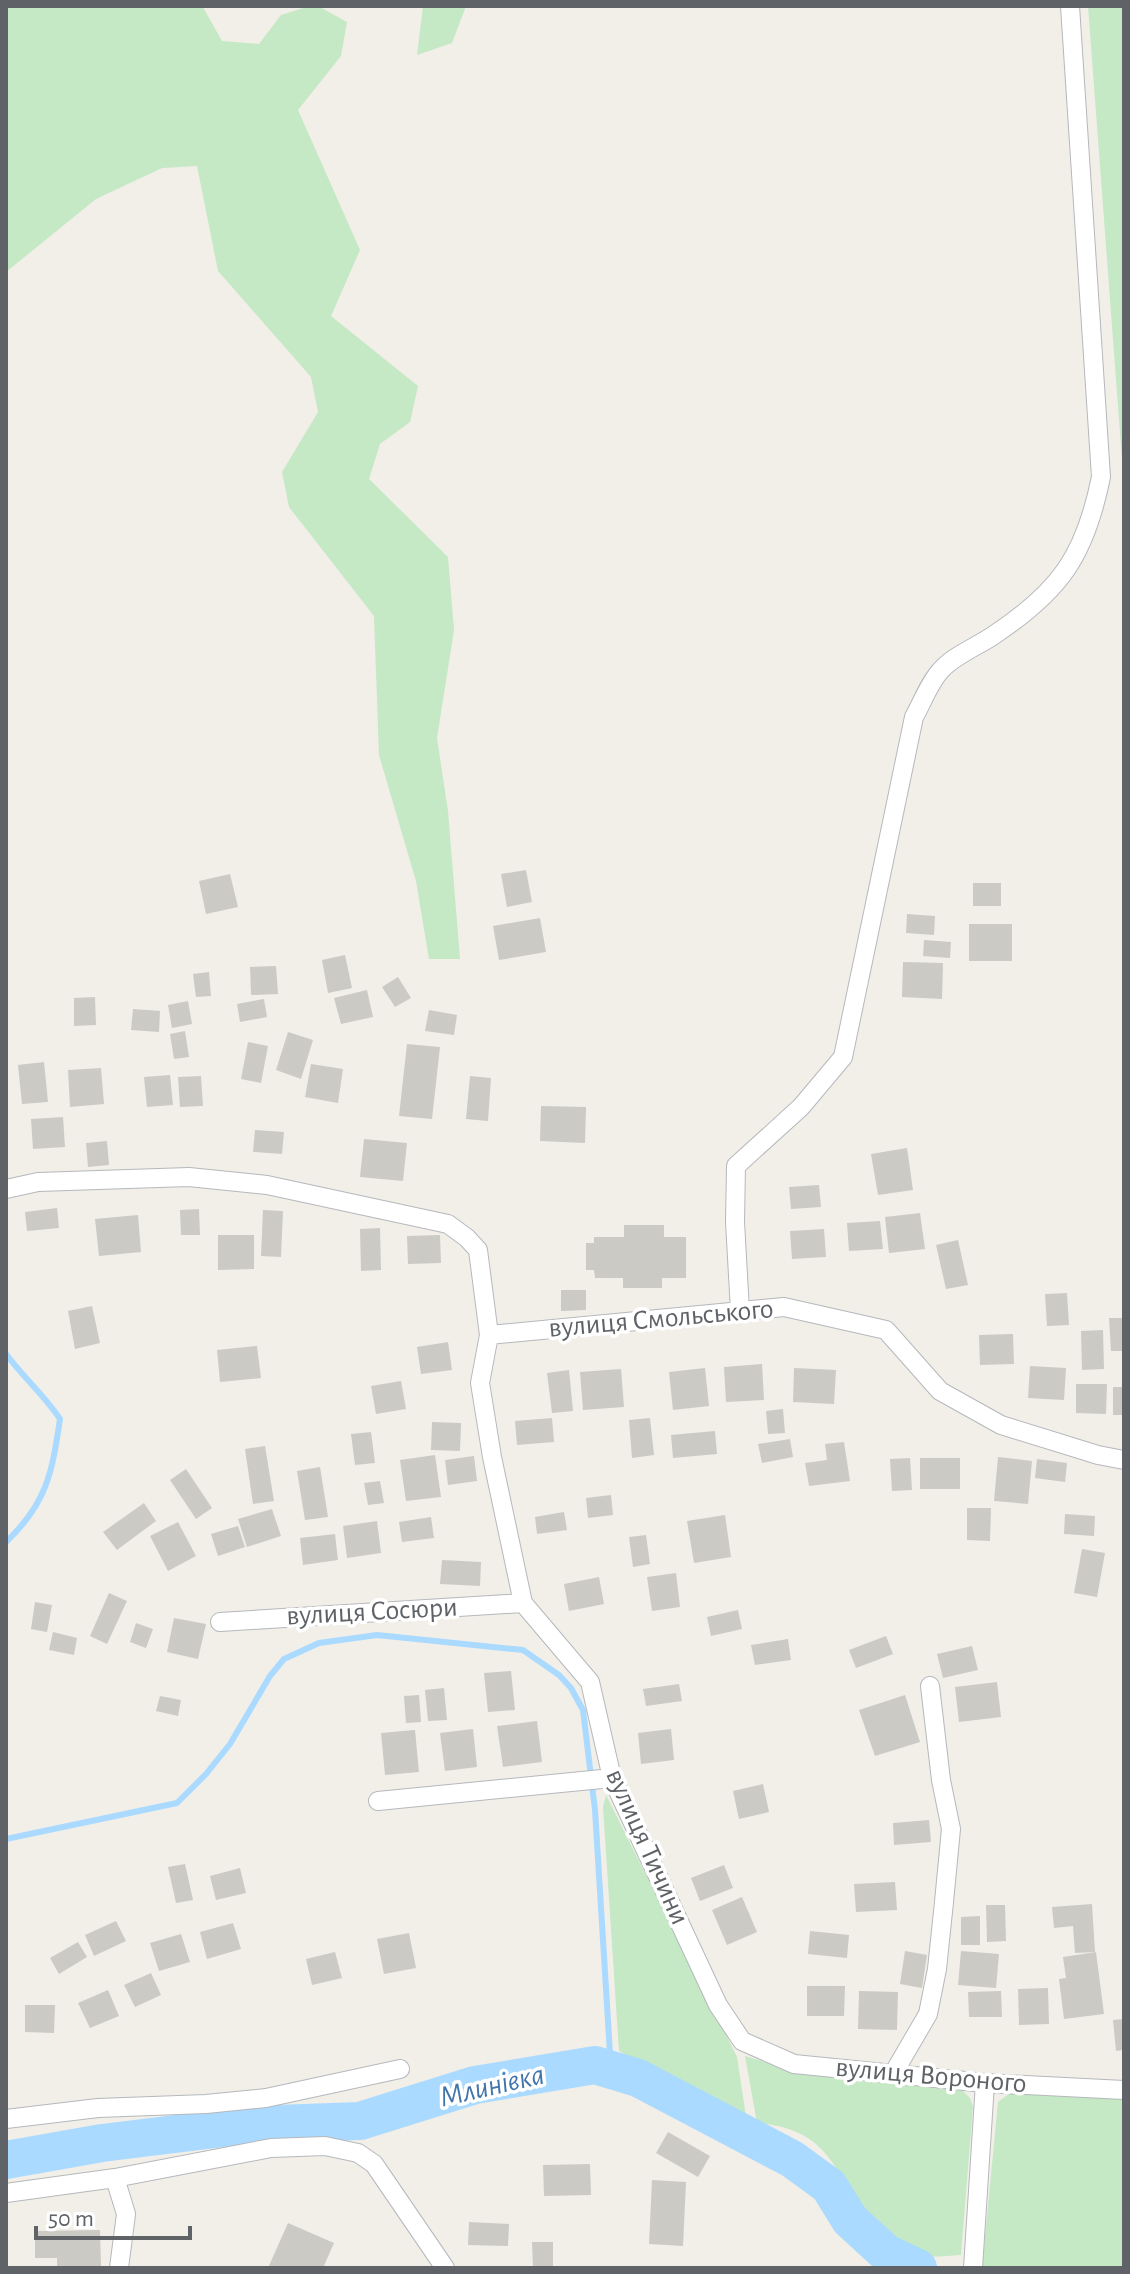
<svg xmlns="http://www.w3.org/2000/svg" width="1130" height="2274" viewBox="0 0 1130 2274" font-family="'Alegreya Sans',sans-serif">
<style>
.green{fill:#c5e8c5}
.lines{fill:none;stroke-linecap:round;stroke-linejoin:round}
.stream{stroke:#aadaff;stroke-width:6}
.river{stroke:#aadaff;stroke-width:38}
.building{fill:#cccac5}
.minor-casing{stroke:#b5b8bc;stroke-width:20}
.minor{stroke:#fff;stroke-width:18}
.labels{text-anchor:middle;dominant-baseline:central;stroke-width:7;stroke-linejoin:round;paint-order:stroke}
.street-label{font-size:28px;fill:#5f6368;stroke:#fff}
.water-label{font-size:30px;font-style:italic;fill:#4174aa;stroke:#fff}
</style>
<rect width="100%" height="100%" fill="#f1efe8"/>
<!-- green -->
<path class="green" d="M6 6H205L204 9 222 41 259 44 281 15 310 6H318L347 22 341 56 298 110 360 250 331 316 418 386 410 422 380 444 369 479 448 557 454 630 437 738 448 811 460 959H429L416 881 379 755 374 616 289 507 282 472 318 412 311 377 218 271 197 166 162 168 96 199 6 272Z
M423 6H466L452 43 417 55Z
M1088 6H1124V486Z
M606 1795 737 2057 747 2123 688 2090 680 2092 666 2083 665 2077 619 2051 603 1807Z
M745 2056 798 2072 961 2089 970 2098 973 2106 961 2255C942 2256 917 2260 900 2250 893 2247 887 2238 882 2233 832 2184 841 2130 757 2123Z
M1010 2093 1124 2096V2268H982L998 2102Z"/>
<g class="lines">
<!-- stream -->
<path class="stream" d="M6 1354C23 1377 44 1395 60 1419 52 1473 47 1503 6 1542
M6 1839 177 1803 206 1774 230 1744 270 1676 284 1659 319 1643 377 1635 523 1650 559 1675 571 1688 583 1710 595 1810 611 2070"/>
<!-- river -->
<path class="river" d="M6 2160 102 2143 248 2125 360 2121 475 2085 595 2065 638 2078 792 2159 829 2186 850 2220 886 2253 918 2268"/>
</g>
<!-- building -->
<path class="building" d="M526 870 532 902 507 907 501 874Z
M230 874 238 907 206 914 199 881Z
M973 883H1001V906H973Z
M907 914 935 916 934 935 906 933Z
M540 918 546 952 499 960 493 926Z
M969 924H1012V961H969Z
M924 940 951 942 950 958 923 956Z
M345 955 352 988 328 993 322 960Z
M903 962 943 963 942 999 902 997Z
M276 966 278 994 251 995 250 967Z
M209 972 211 996 196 997 193 974Z
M398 977 411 998 395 1007 382 987Z
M367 990 373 1017 341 1024 334 998Z
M95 997 96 1025 74 1026V998Z
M264 999 267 1017 240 1022 237 1004Z
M188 1001 192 1024 172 1028 168 1005Z
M133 1009 160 1011 159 1032 131 1030Z
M429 1010 457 1015 454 1035 425 1031Z
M185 1031 189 1057 174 1059 170 1034Z
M288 1032 313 1040 301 1079 276 1070Z
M248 1042 268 1046 261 1083 241 1079Z
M407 1044 440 1047 432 1119 399 1116Z
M44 1062 48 1102 22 1104 18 1065Z
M311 1064 343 1069 338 1103 305 1097Z
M101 1068 104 1104 70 1107 68 1070Z
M170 1075 173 1105 147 1107 144 1077Z
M201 1076 203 1106 180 1107 178 1077Z
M470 1076 491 1078 488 1121 466 1119Z
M541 1106 586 1107 585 1143 540 1141Z
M63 1117 65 1147 33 1149 31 1119Z
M255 1130 284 1132 282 1154 253 1152Z
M364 1139 407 1143 403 1181 360 1177Z
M107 1141 109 1165 88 1167 86 1143Z
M907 1148 913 1190 878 1195 871 1154Z
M819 1185 821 1207 791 1209 789 1187Z
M57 1208 59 1228 27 1231 25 1212Z
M199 1209 200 1235H181L180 1210Z
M263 1210 283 1211 281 1257 261 1256Z
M920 1213 925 1249 889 1253 885 1217Z
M138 1215 141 1252 99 1256 95 1219Z
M880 1221 883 1249 849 1251 847 1223Z
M624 1225H664V1237H686V1278H662V1288H623V1278H595L594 1270H586V1243H594V1237H624Z
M380 1228 381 1270 361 1271 360 1229Z
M824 1229 826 1257 792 1259 790 1231Z
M218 1235H254V1269L218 1270Z
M440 1235 441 1263 408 1264 407 1236Z
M958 1240 968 1285 946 1289 936 1245Z
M561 1290H586V1310L561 1311Z
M1067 1293 1069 1325 1047 1326 1045 1294Z
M92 1306 100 1343 75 1349 68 1311Z
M1109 1318H1124V1351H1111Z
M1103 1330 1104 1369 1082 1370 1081 1331Z
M1013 1334 1014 1364 980 1365 979 1335Z
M448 1342 452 1370 421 1374 417 1347Z
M257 1346 261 1378 220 1382 217 1350Z
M762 1364 764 1400 726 1402 724 1367Z
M1030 1366 1066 1368 1064 1400 1028 1398Z
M705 1368 709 1406 673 1410 669 1372Z
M794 1368 836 1370 834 1404 793 1402Z
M621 1369 624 1407 583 1410 580 1372Z
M569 1370 573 1411 552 1413 547 1373Z
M401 1381 406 1409 376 1414 371 1386Z
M1076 1384H1107L1106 1414 1076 1413Z
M1113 1387H1124V1415H1113Z
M783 1409 785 1433 768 1434 766 1411Z
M552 1418 554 1442 517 1445 515 1421Z
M650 1418 654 1455 632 1458 629 1420Z
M432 1422 461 1423 460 1451 431 1450Z
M715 1431 717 1454 673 1458 671 1435Z
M371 1432 375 1463 355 1465 351 1434Z
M790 1439 793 1457 762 1463 758 1444Z
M844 1442 850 1481 809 1486 805 1463 827 1460 825 1444Z
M265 1446 274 1501 253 1504 245 1449Z
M435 1455 441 1497 406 1501 400 1460Z
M474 1456 477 1481 448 1485 445 1460Z
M998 1457 1032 1461 1028 1504 994 1501Z
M910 1458 912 1490 892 1491 890 1459Z
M920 1458H960V1489H920Z
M1037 1459 1067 1463 1065 1482 1035 1478Z
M320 1467 328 1517 305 1520 297 1471Z
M186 1469 212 1508 196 1519 170 1480Z
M380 1481 384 1503 368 1505 364 1483Z
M611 1495 613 1515 588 1518 586 1498Z
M144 1503 156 1521 117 1550 103 1532Z
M967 1508H991L990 1541 967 1540Z
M272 1509 281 1536 247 1547 238 1519Z
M564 1512 567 1530 537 1534 535 1517Z
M1065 1514 1095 1516 1094 1536 1064 1534Z
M725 1515 731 1557 694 1563 687 1521Z
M431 1517 434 1538 402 1542 399 1522Z
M377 1521 381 1553 347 1558 343 1526Z
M178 1522 196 1556 168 1571 150 1536Z
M238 1526 245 1547 218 1556 211 1534Z
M335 1534 338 1560 303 1565 300 1538Z
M646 1535 650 1564 633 1567 629 1537Z
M1082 1549 1105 1553 1097 1597 1074 1593Z
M442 1560 481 1562 480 1586 440 1584Z
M676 1573 680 1607 652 1611 647 1577Z
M599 1577 604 1604 569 1611 564 1584Z
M109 1593 127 1601 107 1644 90 1636Z
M35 1602 52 1605 47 1632 31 1629Z
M738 1610 742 1629 711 1636 707 1617Z
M174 1618 206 1624 198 1659 167 1652Z
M136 1623 153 1629 146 1648 130 1642Z
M53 1632 77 1638 74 1655 49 1650Z
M886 1636 893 1654 856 1668 849 1650Z
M788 1639 791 1660 755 1665 751 1645Z
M972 1646 978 1670 943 1678 937 1654Z
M511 1671 515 1710 488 1712 484 1673Z
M997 1682 1001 1717 959 1722 955 1687Z
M679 1684 682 1701 646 1706 643 1689Z
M444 1688 447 1720 428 1721 425 1690Z
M419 1695 421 1722 406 1723 404 1696Z
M905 1695 920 1742 875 1756 859 1710Z
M160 1696 181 1700 178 1716 156 1711Z
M537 1721 542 1762 503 1767 497 1726Z
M473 1729 477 1767 445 1771 440 1733Z
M671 1729 674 1760 641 1764 638 1733Z
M415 1730 419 1772 385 1775 381 1733Z
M763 1784 769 1812 739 1819 733 1791Z
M929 1820 931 1842 894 1845 893 1823Z
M185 1864 193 1900 176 1903 168 1867Z
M724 1865 733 1888 700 1901 691 1878Z
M240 1868 246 1893 216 1900 210 1876Z
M895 1882 897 1910 856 1912 854 1884Z
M742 1897 757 1932 727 1945 712 1910Z
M1092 1904 1095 1952 1075 1953 1073 1926 1054 1928 1052 1907Z
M986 1905H1005L1006 1941 987 1942Z
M980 1916V1945H961V1917Z
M116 1921 126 1941 94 1956 85 1935Z
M233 1923 241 1949 207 1959 200 1932Z
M810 1931 849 1935 847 1958 808 1954Z
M409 1933 416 1968 384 1974 377 1939Z
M181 1934 190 1962 159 1971 150 1943Z
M78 1942 87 1957 59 1974 50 1958Z
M905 1951 927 1955 922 1988 900 1984Z
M961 1951 999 1954 996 1988 958 1985Z
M335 1952 342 1978 312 1985 306 1959Z
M1096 1952 1104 2014 1064 2019 1059 1979 1066 1978 1063 1957Z
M151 1973 161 1995 135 2007 124 1985Z
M807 1986H845L844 2016H807Z
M1048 1988 1049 2024 1019 2025 1018 1989Z
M108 1990 119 2016 90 2028 78 2003Z
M859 1991 898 1992 897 2030 858 2029Z
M1001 1991 1002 2017H969L968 1992Z
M25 2005H55L54 2033 25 2032Z
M1124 2019V2050L1116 2051 1113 2020Z
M668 2132 710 2156 698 2177 656 2153Z
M590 2164 591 2195 544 2196 543 2165Z
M652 2180 686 2182 683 2246 649 2244Z
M469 2222 509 2224 508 2246 468 2245Z
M288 2223 334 2243 323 2268H268Z
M100 2230 101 2266 57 2267V2258H35V2231Z
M532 2242H553V2268H533Z"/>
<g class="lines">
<!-- minor casing -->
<g class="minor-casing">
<path id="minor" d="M6 1189 38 1182 189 1177 267 1185 448 1224 467 1238 478 1250 489 1335 480 1383 492 1457 523 1603 590 1682 612 1778 718 2005 742 2041 794 2064 985 2083 1124 2090
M740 1311 735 1222 736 1166 801 1107 843 1057 914 717C922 703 930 681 942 669 955 655 978 646 994 635 1060 591 1085 556 1101 477L1070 6
M489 1335 784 1307 886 1330 940 1391 1001 1425 1098 1455 1124 1460
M220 1622 523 1603
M378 1801 612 1778
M893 2074 928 2014 937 1969 944 1902 951 1829 941 1780 930 1686
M6 2119 98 2108 206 2104 266 2098 400 2069
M115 2178 126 2214 119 2268
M6 2193 115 2178 271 2148 325 2146 358 2153 374 2164 445 2268
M973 2268 985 2083"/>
</g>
<!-- minor -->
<use href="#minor" class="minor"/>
</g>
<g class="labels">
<!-- street labels -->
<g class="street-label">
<text transform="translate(661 1319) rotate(-5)">вулиця Смольського</text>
<text transform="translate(372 1612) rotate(-3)">вулиця Сосюри</text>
<text transform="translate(647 1847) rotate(66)">вулиця Тичини</text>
<text transform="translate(931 2076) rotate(5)">вулиця Вороного</text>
</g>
<!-- water labels -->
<g class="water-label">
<text transform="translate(492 2086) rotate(-13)">Млинівка</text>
</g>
</g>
<!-- border -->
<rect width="1130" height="2274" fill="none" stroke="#5f6368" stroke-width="16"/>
<!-- scale -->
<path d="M36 2226v12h154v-12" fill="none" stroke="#5f6368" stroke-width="4"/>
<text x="48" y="2226" font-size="24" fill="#5f6368" stroke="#ffffff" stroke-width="6" paint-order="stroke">50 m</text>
</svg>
